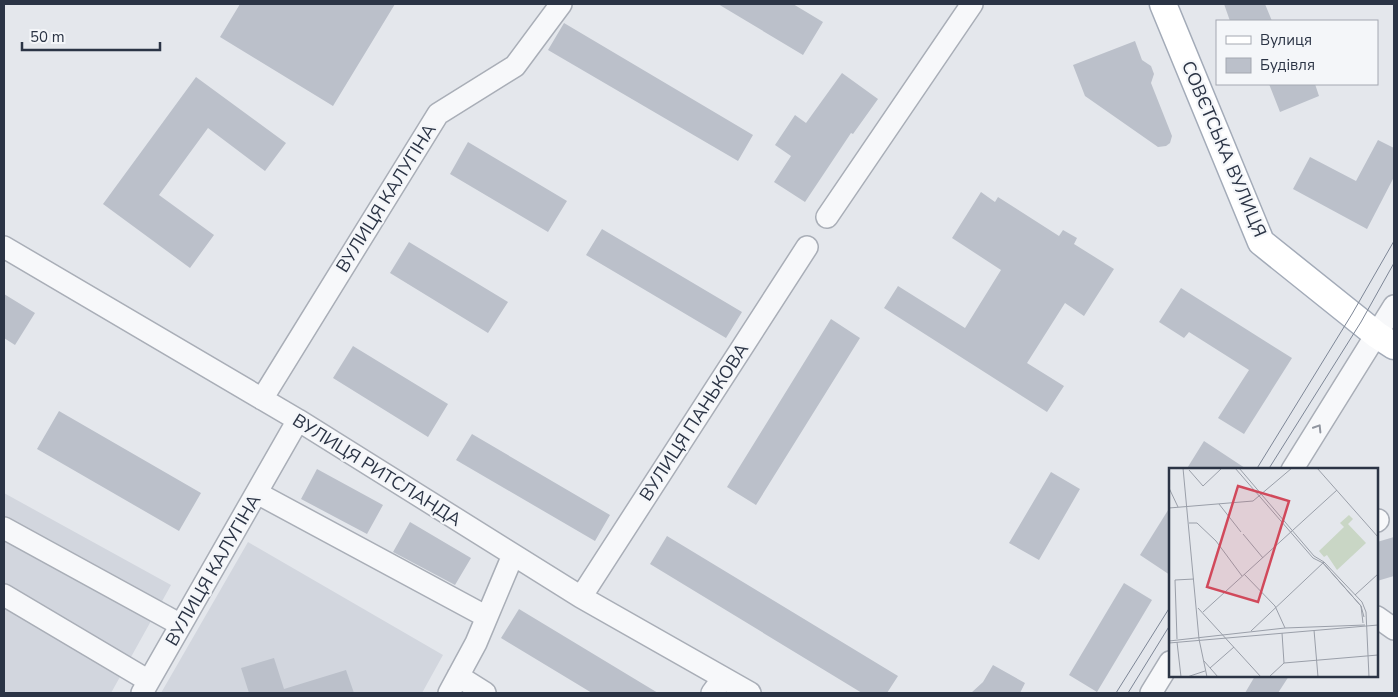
<svg xmlns="http://www.w3.org/2000/svg" width="1398" height="697" viewBox="0 0 1398 697" font-family="'Nunito Sans',sans-serif">
<style>
.built{fill:#d2d6de}
.building{fill:#bbc0ca}
.lines{fill:none;stroke-linecap:round;stroke-linejoin:round}
.minor-casing{stroke:#a9aeb7;stroke-width:24}
.major-casing{stroke:#a3abb8;stroke-width:29}
.minor{stroke:#f7f8fa;stroke-width:21}
.major{stroke:#fff;stroke-width:26}
.tram{stroke:#7d8696;stroke-width:1}
.oneway{stroke:#9196a0}
.labels{text-anchor:middle;dominant-baseline:central;stroke-width:4.5;stroke-linejoin:round;paint-order:stroke}
.street-label{font-size:18px;fill:#2b3445;stroke:#f4f6f9}
.inset-road{fill:none;stroke:#9a9fa9;stroke-width:1}
.view{fill:#d1495b;fill-opacity:0.15;stroke:#d1495b;stroke-width:2.5}
.inset-edge{fill:none;stroke:#2b3445;stroke-width:2.5}
</style>
<rect width="100%" height="100%" fill="#e4e7ec"/>
<!-- built -->
<path class="built" d="M4 493 171 585 111 693H4Z
M248 542 443 655 422 693H161Z"/>
<!-- building -->
<path class="building" d="M240 4H395L333 106 220 37Z
M718 4H793L823 22 803 55Z
M1224 4H1265L1272 21H1230Z
M564 23 753 135 738 161 548 50Z
M1135 41 1142 60 1151 66 1154 74 1151 83 1172 136 1170 143 1166 146 1158 147 1085 96 1073 65Z
M842 73 878 99 853 134 851 133 805 202 774 182 791 156 775 145 795 115 806 123Z
M196 77 286 143 265 171 208 128 159 195 214 235 190 268 103 204Z
M1269 84H1315L1319 96 1280 112Z
M1378 140 1394 148V177L1367 229 1293 189 1310 157 1356 181Z
M468 142 567 201 548 232 450 174Z
M981 192 995 202 998 197 1059 236 1063 230 1077 238 1074 244 1114 269 1084 316 1065 303 1027 363 1064 386 1047 412 884 308 898 286 965 328 1001 270 952 238Z
M602 229 742 312 726 338 586 255Z
M409 242 508 302 488 333 390 273Z
M1181 288 1292 358 1244 434 1218 418 1249 370 1189 332 1184 338 1159 322Z
M4 294 35 313 15 345 4 338Z
M831 319 860 338 756 505 727 487Z
M353 346 448 404 428 437 333 378Z
M59 411 201 493 179 531 37 449Z
M472 434 610 515 595 541 456 460Z
M1204 441 1248 470H1186Z
M317 469 383 505 367 534 301 499Z
M1051 472 1080 489 1039 560 1009 543Z
M1170 507V575L1140 555Z
M410 522 471 558 455 585 393 552Z
M667 536 898 676 887 693H862L650 564Z
M1394 537V576L1377 581V542Z
M1124 583 1152 600 1097 692 1069 675Z
M519 609 658 693H592L501 638Z
M274 658 284 689 346 670 354 693H249L241 668Z
M993 665 1025 683 1020 693H971L983 682Z
M1255 676H1289L1278 693H1245Z"/>
<g class="lines">
<!-- minor casing -->
<g class="minor-casing">
<path id="minor" d="M827 217 972 4
M4 247 298 420 581 597 750 693
M262 399 438 114 515 66 561 4
M1292 470 1394 306
M257 493 487 617
M1377 521 1378 520
M4 528 181 625
M4 595 149 681
M581 597 807 247
M1377 617 1394 629
M458 676 485 693
M142 693 298 420
M449 693 476 643 513 555
M712 693 723 678
M1151 693 1170 662"/>
</g>
<!-- major casing -->
<g class="major-casing">
<path id="major" d="M1163 4 1261 242 1377 335 1394 346"/>
</g>
<!-- minor -->
<use href="#minor" class="minor"/>
<!-- major -->
<use href="#major" class="major"/>
<!-- tram -->
<path class="tram" d="M1256 470 1352 314 1394 241
M1268 470 1361 322 1394 263
M1116 693 1170 607
M1128 693 1170 625"/>
</g>
<!-- one-way arrows -->
<defs><path id="oneway-chevron" d="M-2-3.5L2.5 0L-2 3.5" fill="none" stroke-width="1.6" stroke-linecap="round" stroke-linejoin="round" transform="scale(1.25)"/></defs>
<use class="oneway" href="#oneway-chevron" transform="translate(1318 428) rotate(-58)"/>
<g class="labels">
<!-- street labels -->
<g class="street-label">
<text transform="translate(1224 149) rotate(67)">СОВЄТСЬКА ВУЛИЦЯ</text>
<text transform="translate(386 198) rotate(-58)">ВУЛИЦЯ КАЛУГІНА</text>
<text transform="translate(694 422) rotate(-57)">ВУЛИЦЯ ПАНЬКОВА</text>
<text transform="translate(377 470) rotate(32)">ВУЛИЦЯ РИТСЛАНДА</text>
<text transform="translate(213 570) rotate(-60)">ВУЛИЦЯ КАЛУГІНА</text>
</g>
</g>
<!-- overview -->
<g transform="translate(1169 468)">
<rect width="209" height="209" fill="#e4e7ec"/>
<path d="M180 47 184 51 179 56 197 75 168 102 158 87 155 89 150 83 175 59 171 55Z" fill="#c9d6c5"/>
<path class="inset-road" d="M14 0 30 171 38 209M66 0 144 90 154 95 192 138 195 149M70 0 145 88 155 94 193 134 197 144 200 209M148 0 209 69M20 2 34 18 53 0M0 20 9 39M50 36 72 64M0 40 84 33 123 0M20 55H28L47 73 73 108M74 66 94 90M154 95 192 138 194 155M75 106 106 138 116 160M186 127 209 106M29 140 92 209M34 144 168 22M145 162 149 209M82 163 155 94M113 165 115 195M8 171 6 112 25 111M0 173 116 160 196 157M8 174 12 209M0 175 209 157M35 193 49 209M41 200 65 179M18 209 36 203M100 209 115 195 209 187"/>
<path class="view" d="M69 18 120 33 89 134 38 119Z"/>
<rect width="209" height="209" class="inset-edge"/>
</g>
<!-- border -->
<rect width="1398" height="697" fill="none" stroke="#2b3445" stroke-width="10"/>
<!-- legend -->
<rect x="1216" y="20" width="162" height="65" fill="#f4f6f9" stroke="#a4a8b1"/>
<rect x="1226" y="36" width="25" height="8" fill="#ffffff" stroke="#a4a8b1"/>
<text x="1260" y="45" font-size="15" fill="#2b3445">Вулиця</text>
<rect x="1226" y="58" width="25" height="15" fill="#bbc0ca" stroke="#a4a8b1"/>
<text x="1260" y="70" font-size="15" fill="#2b3445">Будівля</text>
<!-- scale -->
<path d="M22 42v8h138v-8" fill="none" stroke="#2b3445" stroke-width="2.5"/>
<text x="30" y="42" font-size="15" fill="#2b3445" stroke="#f4f6f9" stroke-width="4" paint-order="stroke">50 m</text>
</svg>
